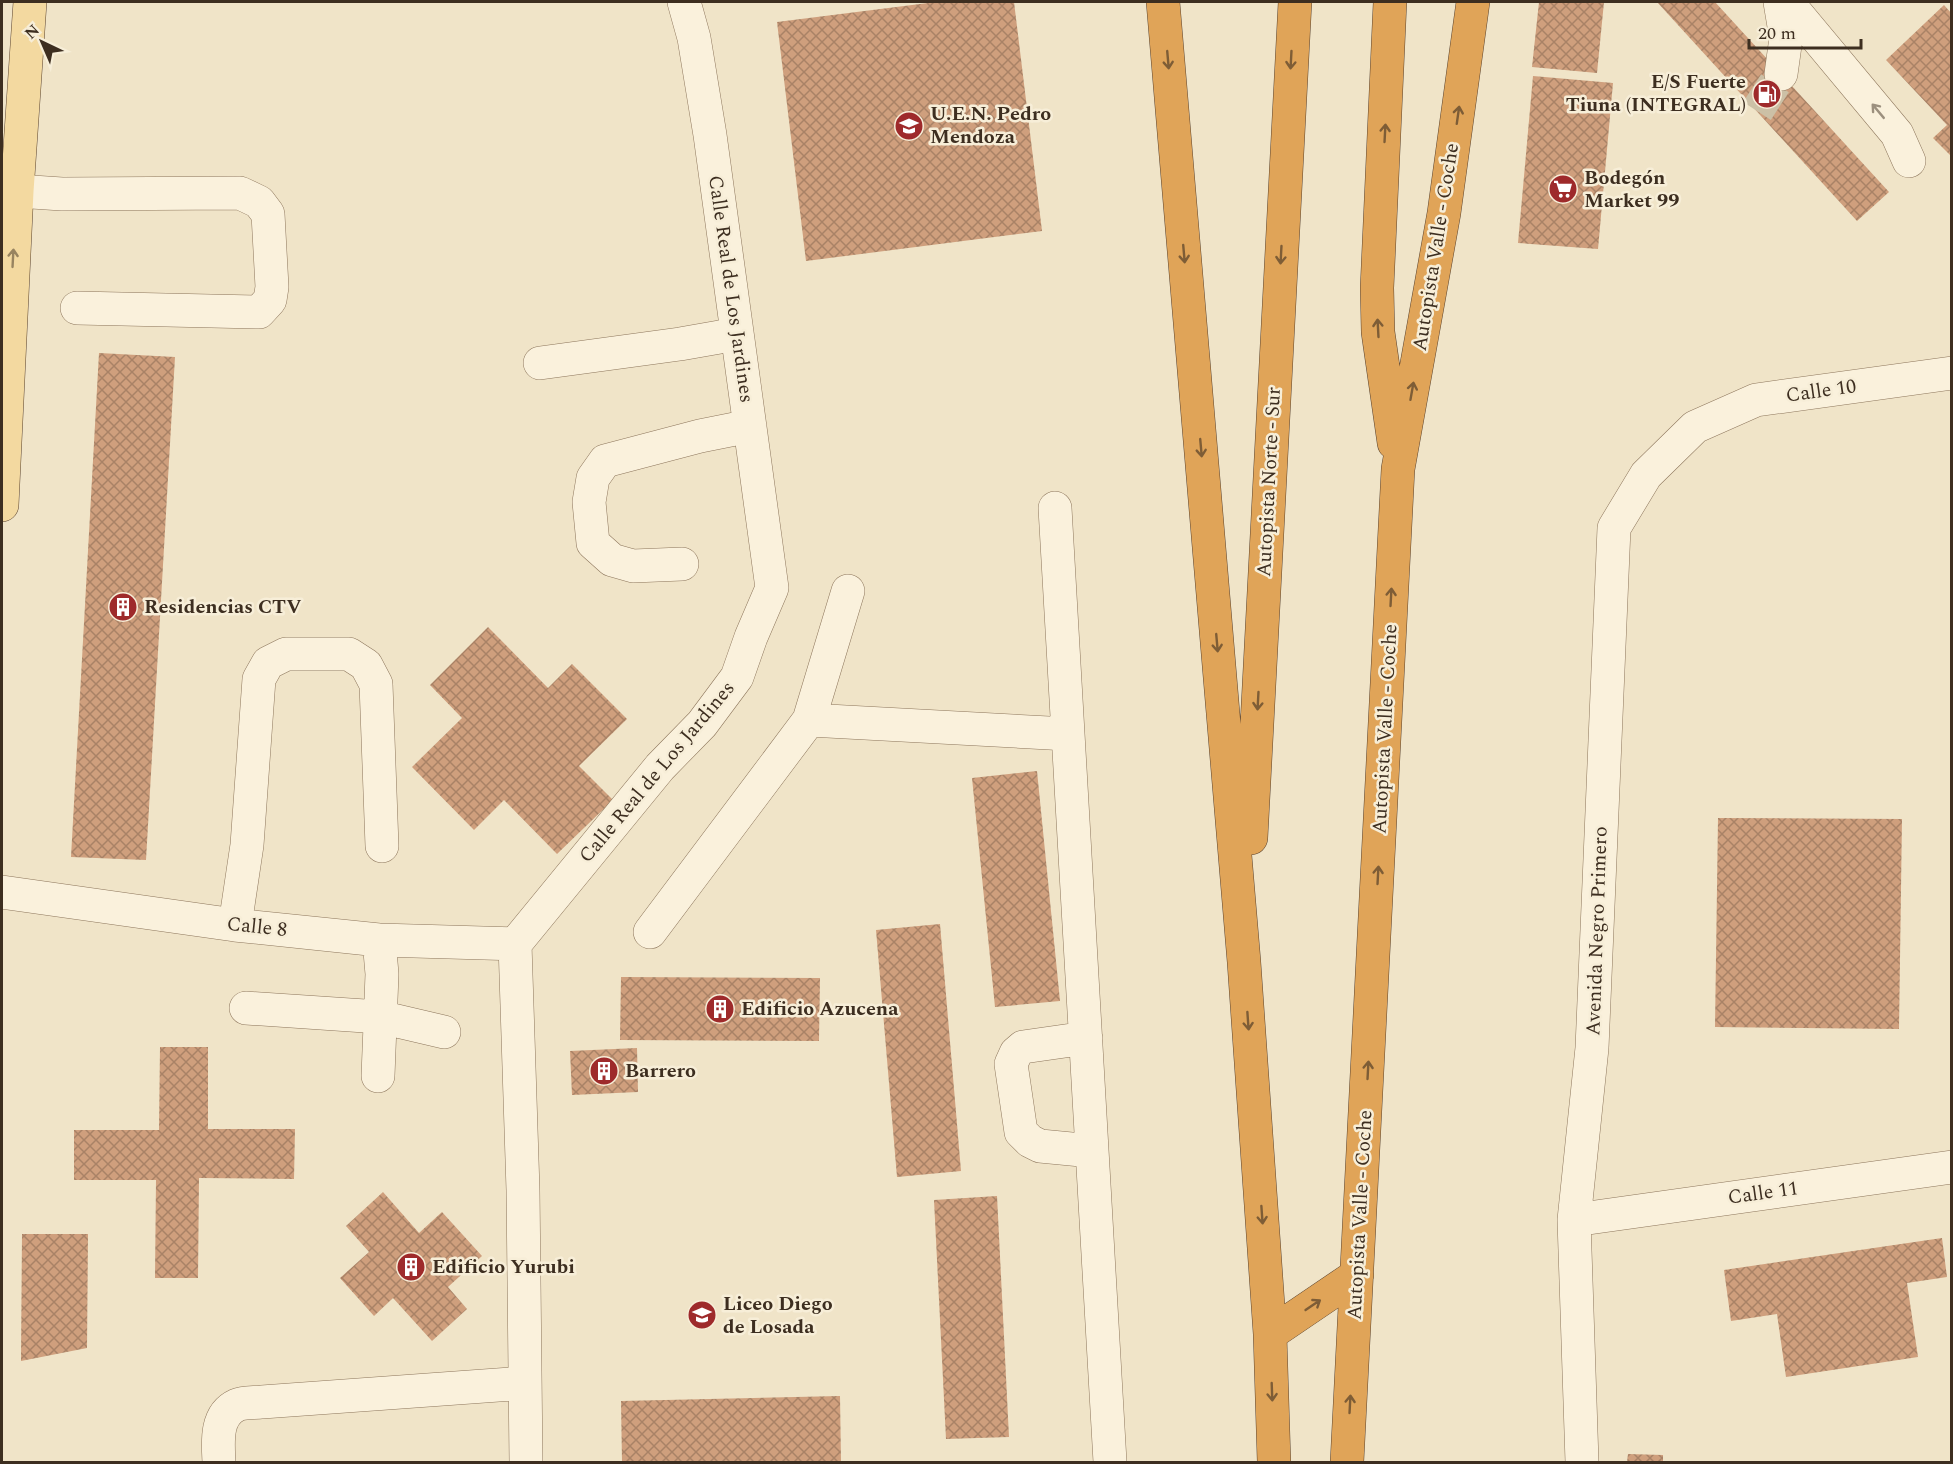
<svg xmlns="http://www.w3.org/2000/svg" width="1953" height="1464" viewBox="0 0 1953 1464" font-family="Spectral,serif">
<style>
.building{fill:url(#building-cross-hatch)}
.lines{fill:none;stroke-linecap:round;stroke-linejoin:round}
.minor-tunnel{stroke:#ccc0a6;stroke-width:33;stroke-dasharray:33 16;stroke-linecap:butt}
.minor-casing{stroke:#8d765c;stroke-width:34}
.major-casing{stroke:#5b4430;stroke-width:34}
.highway-casing{stroke:#5b4430;stroke-width:34}
.minor{stroke:#faf1dc;stroke-width:33}
.major{stroke:#f3d9a0;stroke-width:33}
.highway{stroke:#e0a458;stroke-width:33}
.oneway{stroke:#7e5d36}
.oneway2{stroke:#9c907e}
.oneway3{stroke:#988460}
.labels{text-anchor:middle;dominant-baseline:central;stroke-width:5;stroke-linejoin:round;paint-order:stroke}
.poi-label{font-size:20px;font-weight:bold;fill:#3d2e20;stroke:#f7eed8;text-anchor:start}
.street-label{font-size:20px;fill:#3d2e20;stroke:#f7eed8}
</style>
<defs>
<pattern id="building-cross-hatch" width="8" height="8" patternUnits="userSpaceOnUse" patternTransform="scale(1.5)"><rect width="8" height="8" fill="#cf9f7d"/><path d="M0 0l8 8M0 8l8-8" fill="none" stroke="#a98266"/></pattern>
</defs>
<rect width="100%" height="100%" fill="#f0e4c8"/>
<!-- building -->
<path class="building" d="M936 2H1014L1042 231 806 261 777 22Z
M1539 2H1604L1597 73 1532 67Z
M1657 2H1715L1889 192 1857 221Z
M1944 5 1952 14V157L1933 138 1947 125 1886 60Z
M1533 76 1613 83 1598 249 1518 243Z
M99 353 175 357 146 860 71 857Z
M488 627 548 688 572 664 627 719 579 766 613 800 557 854 504 800 474 830 412 767 462 718 430 685Z
M1037 771 1060 1001 995 1007 972 778Z
M1718 818 1902 819 1899 1029 1715 1027Z
M940 924 961 1171 897 1177 876 930Z
M621 977 820 978 819 1041 620 1040Z
M160 1047H208V1129H295L294 1179 199 1178 198 1278H155L156 1180H74V1130H159Z
M637 1048 638 1092 572 1095 570 1051Z
M383 1192 419 1233 442 1212 482 1256 448 1287 467 1309 432 1341 393 1298 374 1316 340 1278 369 1252 346 1226Z
M997 1196 1009 1437 946 1439 934 1200Z
M22 1234H88L87 1348 21 1361Z
M1942 1238 1947 1277 1907 1283 1918 1357 1786 1377 1777 1314 1731 1321 1724 1270Z
M840 1396 841 1462H622L621 1401Z
M1628 1454 1663 1455V1462H1627Z"/>
<g class="lines">
<!-- minor-tunnel -->
<path class="minor-tunnel" d="M1757 111 1781 74"/>
<!-- minor casing -->
<g class="minor-casing">
<path id="minor" d="M1780 2 1786 38 1781 74
M1787 2 1897 134 1909 161
M17 191 62 194 240 193 259 202 268 214 272 287 270 300 259 312 77 308
M540 363 680 344 737 334
M1055 508 1110 1462
M682 564 633 566 612 560 593 543 589 502 593 478 605 461 700 436 750 426
M809 720 848 591
M2 892 235 925 379 940 515 944
M235 925 247 845 259 679 268 663 286 654H349L366 665 376 684 382 846
M650 932 809 720 1068 734
M246 1008 380 1017 444 1032
M1086 1038 1023 1047 1016 1053 1011 1064 1021 1132 1030 1141 1040 1146 1092 1151
M378 1076 382 974 379 940
M1574 1220 1952 1167
M219 1462C218 1443 215 1415 237 1405 244 1402 255 1403 262 1402L525 1383
M526 1462 523 1190 515 944 660 767 702 724 737 677 751 637 772 588 710 135 694 38 684 2
M1582 1462 1574 1220 1592 1048 1614 528 1646 475 1695 427 1756 400 1952 373"/>
</g>
<!-- major casing -->
<g class="major-casing">
<path id="major" d="M2 505 17 191 30 2"/>
</g>
<!-- highway casing -->
<g class="highway-casing">
<path id="highway" d="M1163 2 1244 962 1270 1334 1274 1462
M1390 2 1377 288 1378 332 1394 443
M1251 838 1295 2
M1270 1334 1357 1275
M1347 1462 1398 469 1444 213 1473 2"/>
</g>
<!-- minor -->
<use href="#minor" class="minor"/>
<!-- major -->
<use href="#major" class="major"/>
<!-- highway -->
<use href="#highway" class="highway"/>
</g>
<!-- one-way arrows -->
<defs><path id="oneway-shaft" d="M-6 0H5M1.5-3L5.5 0L1.5 3" fill="none" stroke-width="1.6" stroke-linecap="round" stroke-linejoin="round" transform="scale(1.5)"/></defs>
<g class="oneway">
<use href="#oneway-shaft" transform="translate(1168 60) rotate(85)"/>
<use href="#oneway-shaft" transform="translate(1291 60) rotate(93)"/>
<use href="#oneway-shaft" transform="translate(1458 115) rotate(-82)"/>
<use href="#oneway-shaft" transform="translate(1385 133) rotate(-87)"/>
<use href="#oneway-shaft" transform="translate(1184 254) rotate(85)"/>
<use href="#oneway-shaft" transform="translate(1281 255) rotate(93)"/>
<use href="#oneway-shaft" transform="translate(1378 328) rotate(-93)"/>
<use href="#oneway-shaft" transform="translate(1412 391) rotate(-80)"/>
<use href="#oneway-shaft" transform="translate(1201 448) rotate(85)"/>
<use href="#oneway-shaft" transform="translate(1391 597) rotate(-87)"/>
<use href="#oneway-shaft" transform="translate(1217 643) rotate(85)"/>
<use href="#oneway-shaft" transform="translate(1258 701) rotate(93)"/>
<use href="#oneway-shaft" transform="translate(1378 875) rotate(-87)"/>
<use href="#oneway-shaft" transform="translate(1248 1021) rotate(86)"/>
<use href="#oneway-shaft" transform="translate(1368 1070) rotate(-87)"/>
<use href="#oneway-shaft" transform="translate(1262 1215) rotate(86)"/>
<use href="#oneway-shaft" transform="translate(1313 1305) rotate(-34)"/>
<use href="#oneway-shaft" transform="translate(1272 1392) rotate(88)"/>
<use href="#oneway-shaft" transform="translate(1350 1404) rotate(-87)"/>
</g>
<use class="oneway2" href="#oneway-shaft" transform="translate(1878 111) rotate(-130)"/>
<use class="oneway3" href="#oneway-shaft" transform="translate(13 258) rotate(-87)"/>
<!-- icons -->
<defs>
<g id="fuel-disc" transform="scale(1.5)"><circle r="9.5" fill="#9e2a2b" stroke="#f7eed8"/><path d="M-5.5-6h7V0h2V4h1.3V-2.5L3-4.5l.8-.8L6-3V5H2.5V1h-1V6h-7ZM-4.2-4.7v3.2H.2V-4.7Z" fill="#fff"/></g>
<g id="school-disc" transform="scale(1.5)"><circle r="9.5" fill="#9e2a2b" stroke="#f7eed8"/><path d="M0-5L7-2L0 1L-7-2ZM-4 1L0 2.5L4 1V4Q0 6-4 4Z" fill="#fff"/></g>
<g id="supermarket-disc" transform="scale(1.5)"><circle r="9.5" fill="#9e2a2b" stroke="#f7eed8"/><path d="M-6-5.5h2.5l.6 2H6L4.5 2H-2.5L-4.4-4H-6ZM-1.5 3.2a1.3 1.3 0 1 0 .1 0ZM3 3.2a1.3 1.3 0 1 0 .1 0Z" fill="#fff"/></g>
<g id="building-disc" transform="scale(1.5)"><circle r="9.5" fill="#9e2a2b" stroke="#f7eed8"/><path d="M-4-6H4V6H1V3H-1V6H-4ZM-2.5-4.3h1.7v1.8h-1.7ZM.8-4.3h1.7v1.8H.8ZM-2.5-1h1.7V.8h-1.7ZM.8-1h1.7V.8H.8Z" fill="#fff"/></g>
</defs>
<g fill-rule="evenodd">
<use href="#fuel-disc" x="1767" y="94"/>
<use href="#school-disc" x="909" y="126"/>
<use href="#supermarket-disc" x="1563" y="189"/>
<use href="#building-disc" x="123" y="607"/>
<use href="#building-disc" x="720" y="1009"/>
<use href="#building-disc" x="604" y="1071"/>
<use href="#building-disc" x="411" y="1267"/>
<use href="#school-disc" x="702" y="1315"/>
</g>
<g class="labels">
<!-- poi labels -->
<g class="poi-label">
<text x="1746" y="82" text-anchor="end">E/S Fuerte<tspan x="1746" dy="23">Tiuna (INTEGRAL)</tspan></text>
<text x="930" y="114">U.E.N. Pedro<tspan x="930" dy="23">Mendoza</tspan></text>
<text x="1584" y="178">Bodegón<tspan x="1584" dy="23">Market 99</tspan></text>
<text x="144" y="607">Residencias CTV</text>
<text x="741" y="1009">Edificio Azucena</text>
<text x="625" y="1071">Barrero</text>
<text x="432" y="1267">Edificio Yurubi</text>
<text x="723" y="1304">Liceo Diego<tspan x="723" dy="23">de Losada</tspan></text>
</g>
<!-- street labels -->
<g class="street-label">
<text transform="translate(1436 247) rotate(-81)">Autopista Valle - Coche</text>
<text transform="translate(731 289) rotate(82)">Calle Real de Los Jardines</text>
<text transform="translate(1821 391) rotate(-8)">Calle 10</text>
<text transform="translate(1269 482) rotate(-87)">Autopista Norte - Sur</text>
<text transform="translate(1385 729) rotate(-87)">Autopista Valle - Coche</text>
<text transform="translate(657 772) rotate(-50)">Calle Real de Los Jardines</text>
<text transform="translate(257 927) rotate(6)">Calle 8</text>
<text transform="translate(1597 931) rotate(-88)">Avenida Negro Primero</text>
<text transform="translate(1763 1193) rotate(-8)">Calle 11</text>
<text transform="translate(1360 1215) rotate(-87)">Autopista Valle - Coche</text>
</g>
</g>
<!-- border -->
<rect width="1953" height="1464" fill="none" stroke="#3d2e20" stroke-width="6"/>
<!-- north arrow -->
<g transform="translate(42 42) rotate(316)" stroke="#f7eed8" stroke-width="4.5" paint-order="stroke">
<path d="M0-4.5L10 22L0 15L-10 22Z" fill="#3d2e20"/>
<text y="-9" font-size="16" font-weight="bold" text-anchor="middle" fill="#3d2e20">N</text>
</g>
<!-- scale -->
<path d="M1749 39v9h112v-9" fill="none" stroke="#3d2e20" stroke-width="3"/>
<text x="1758" y="39" font-size="18" fill="#3d2e20" stroke="#f7eed8" stroke-width="4.5" paint-order="stroke">20 m</text>
</svg>
